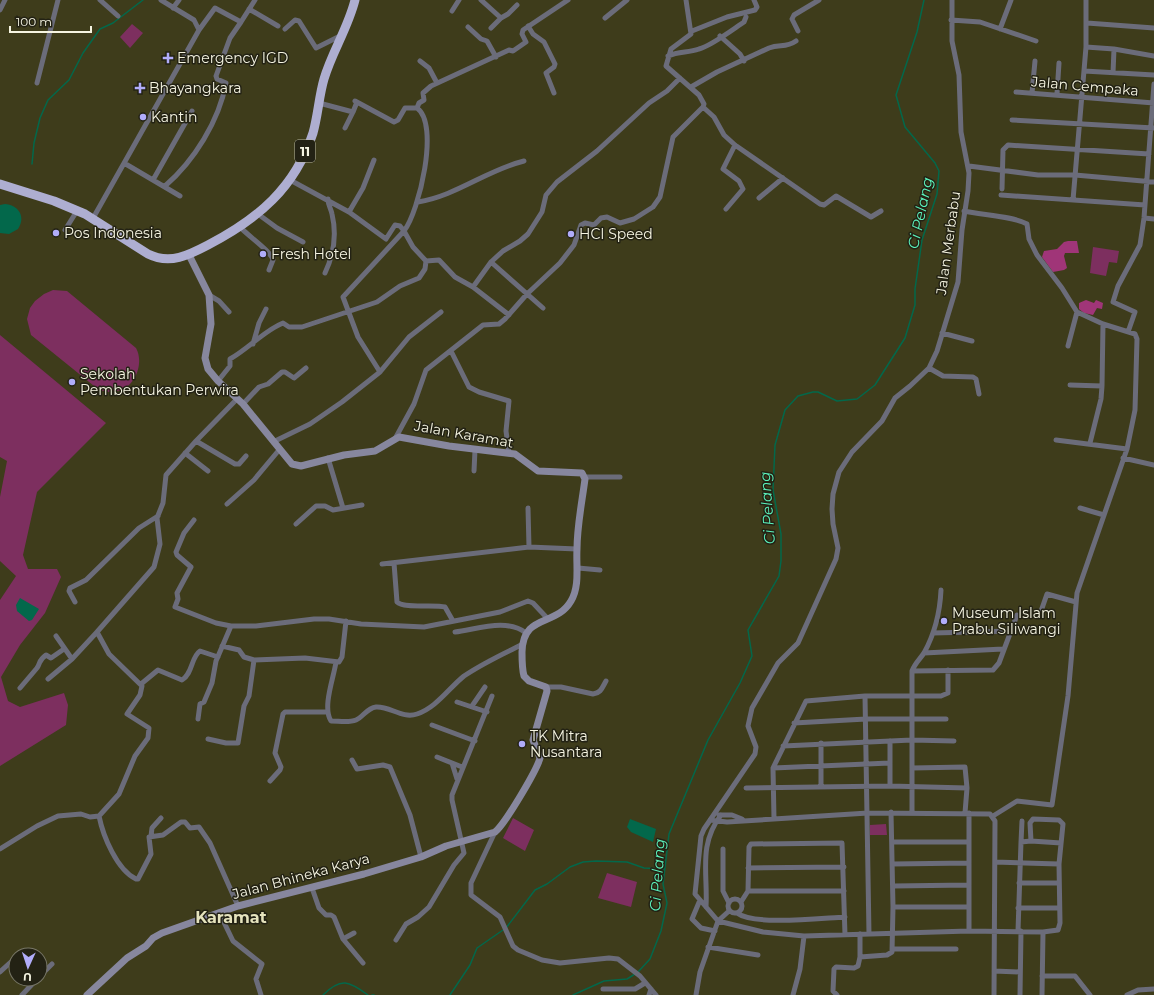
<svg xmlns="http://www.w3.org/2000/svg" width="1154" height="995" viewBox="0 0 1154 995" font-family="Montserrat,sans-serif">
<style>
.green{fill:#7d2f5f}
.forest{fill:#a03578}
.water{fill:#03684b}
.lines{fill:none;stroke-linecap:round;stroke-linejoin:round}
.stream{stroke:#03684b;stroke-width:1.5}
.street{stroke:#6b6c7a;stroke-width:5}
.secondary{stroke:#87879e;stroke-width:7}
.highway{stroke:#aeaed1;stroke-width:9}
.poi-dot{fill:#b1adfa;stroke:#232214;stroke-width:1.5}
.labels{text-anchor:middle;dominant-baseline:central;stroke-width:3;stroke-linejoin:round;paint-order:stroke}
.shield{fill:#232214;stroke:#b7b6a4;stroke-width:1}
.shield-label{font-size:13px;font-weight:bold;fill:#f6f5e2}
.poi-label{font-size:14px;fill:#f6f5e2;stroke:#232214;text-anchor:start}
.street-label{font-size:14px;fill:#f6f5e2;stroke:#232214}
.water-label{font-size:15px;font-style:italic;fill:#5cf4bd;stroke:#232214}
.quarter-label{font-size:16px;font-weight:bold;fill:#e5e3bd;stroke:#232214}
</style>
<rect width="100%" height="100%" fill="#3e3c1b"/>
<!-- green -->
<path class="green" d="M132 24 143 33 130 48 120 37Z
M1093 247 1119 251 1117 263 1109 262 1106 276 1090 273Z
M53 290 67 291 136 348C144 362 136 385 121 390 113 393 106 392 99 390L31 335 27 319 30 308 35 301 44 294Z
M0 335 106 423 37 492 23 555 28 569H57L61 577 45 613 20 645 1 677 8 701 20 707 64 693 68 705 66 725 0 766V600L16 576 0 561V497L7 461 0 457Z
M513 818 534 830 525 851 503 838Z
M886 824 887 835H870V825Z
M607 873 637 882 631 907 598 898Z"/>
<!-- forest -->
<path class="forest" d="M1068 241H1077L1079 253H1065L1064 256 1067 268 1064 270 1053 272 1042 257 1044 251 1057 249 1064 242Z
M1086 300 1094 303 1096 300 1103 303 1102 309 1097 308 1093 315 1084 313 1079 309V303Z"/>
<!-- water -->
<path class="water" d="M5 204C19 205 26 217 18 229L9 234 0 233V205Z
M20 598 39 609 32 620 29 621 17 611 16 605Z
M630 819 656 829 653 842 631 832 627 827Z"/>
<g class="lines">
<!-- stream -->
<path class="stream" d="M32 164 34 143 40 118 48 100 69 80 83 53 100 29 113 23 143 0
M506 928 535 890 547 884 570 867 583 862 596 861 627 862 644 868 665 869
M638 972 650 959 661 931 667 903 663 884 669 834 708 740 740 683 752 656 748 630 779 576 781 561V534L773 490 775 445 785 410 798 396 813 392H818L837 401 857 399 875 385 905 338 915 305V289L922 240 937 194 939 171 935 163 905 127 896 95 917 32 924 0
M323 995C341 977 349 981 368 995
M372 995H374
M450 995 470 965 477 948 503 930
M573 995 604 981 627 979 635 974"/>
<!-- street -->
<path class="street" d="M100 0 118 16
M481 0 501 18 491 28
M173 8 179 0
M249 9 278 26
M0 10 5 0
M452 11 459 0
M501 18 508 14 517 5
M605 18 627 0
M951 20 980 22 1036 41
M1087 23 1154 28
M528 26 533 34 544 42 555 64 554 67 546 73 554 93
M468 27 481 39 487 41 496 57
M285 29 295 20 299 21 316 48 340 36
M1000 29 1011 0
M199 30 215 8 241 22 255 0
M692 31 727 17 755 10 757 7 754 0
M798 31 792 19 794 15 819 0
M720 36 740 54 744 61
M1086 47 1114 49 1154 56
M668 56C679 51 688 53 699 49 711 46 732 30 744 22L746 17
M420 61 429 68 437 83
M1084 71 1154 75
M1113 73 1114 49
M37 83 58 0
M691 87 717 72 769 48C780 44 786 48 796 41
M1016 92 1154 103
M1032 93 1035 61
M1057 94 1059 63
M319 103 353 112 357 102
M703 107 714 117 724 135 735 145 820 204 824 205 836 196 871 217 881 211
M417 108 419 103 424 100 423 93 431 86 509 50 513 51 526 42 522 34 523 30 568 0
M1012 120 1154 128
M345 128 353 112
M124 163 180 196
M969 166 1038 175H1075L1154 182
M153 180 192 111
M290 180 349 212 363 188 374 160
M165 186C194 161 219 121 226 83L217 79 216 76 230 38 241 22
M1002 189 1003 150 1008 145 1149 154
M1001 195 1145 205
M759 198 783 178
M1073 200 1086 47V0
M418 202C456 196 487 170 524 161
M726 209 743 189 739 181 723 169 735 145
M964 211C981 215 1013 216 1027 224L1029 239 1037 255 1062 288 1077 312 1103 324 1135 334 1137 339 1135 410 1127 449 1077 593 1068 696 1052 805 1017 801 993 816
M349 212 386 239 395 225 400 226 404 231 343 297 358 337 380 372
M258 214 277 228 303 242
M1144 218 1154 219
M92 220 199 30 194 20 161 0
M240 227C247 235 272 252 273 260L269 270
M65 230 75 214
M426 261 439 260 455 277 473 287 509 315
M491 262 543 308
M325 273C334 254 337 235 332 214 331 209 328 205 328 199
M473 287 491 262 503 251 520 241 528 234 542 212 546 195 557 182 597 151 649 103 667 91 680 78
M209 295 219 301 229 312
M1128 332 1135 312 1113 302 1118 286 1140 245 1144 218 1154 84
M942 333 972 341
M253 344 259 323 266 309
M1068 346 1077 312
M451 351 469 387 479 392 509 401 506 431 509 453
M929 368 943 376 973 377 976 379 979 394
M218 381 230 366V359C248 349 265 330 283 323L289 327H302L377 302 400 286 419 278 425 269 426 261 413 247 404 231C419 212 440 124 417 108H405L398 120 394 122 355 101
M1070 385 1102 386 1103 324
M243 404 259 387 268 384 282 372H285L294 378 306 368
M396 437 414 404 426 370 483 325 499 324 505 319 527 294 560 263 574 245 581 225 585 223 594 225 601 218 607 217 620 223 634 219 653 207 660 197 673 137 703 107 704 104 699 95 666 66 671 49 691 34 686 0
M1056 440 1127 449
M196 441 235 464H239L246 456
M273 442 310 424 342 402 380 372 409 337 441 312
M1090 443 1101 399 1102 386
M185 453 208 471
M328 458 343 508
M1123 458 1154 465
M474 471 475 450
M585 477H620
M227 504 254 480 279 450
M528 508 529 547
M1080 508 1104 515
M194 520 184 533 176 552 177 555 191 567 177 593 178 599 175 607 216 623 231 626H256L314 619H329L361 624 424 627 500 612 528 601 533 603 548 619
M296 524 316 506H325L333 510 362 505
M394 563 397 602C404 609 434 604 445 607L453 621
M382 564 529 547 577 549
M578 568 600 570
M75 602 69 591 70 588 86 580 139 528 158 516
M1040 614 1047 594 1076 602
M455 632C478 629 507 618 526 633
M933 633 1011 631
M56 636 72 659 97 632
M222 646 239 650 244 657 254 660 305 658 339 662 342 657 346 621
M924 653 1003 649
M336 662C334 677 322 707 331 721 339 721 349 723 356 720 363 717 367 708 376 707 390 706 402 719 417 714 436 708 449 688 464 676 483 663 503 654 523 644
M912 671 993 670 999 663 1017 615
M48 679 72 659
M141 684 158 670 182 680C193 673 191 657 200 651L218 657
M546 687H561L593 694C601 693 602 688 606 681
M20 688C26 681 31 675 37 668 41 662 38 661 46 655L51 658 64 649
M865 696 869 934
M457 702 487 712
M472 706 485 687
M198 719 200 704 204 702 212 683 216 661 231 626
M794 723 866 719H946
M432 725 475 741
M208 739 226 743H238L244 706 249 696 254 660
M821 743V787
M783 746 912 740 954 741
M437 757 462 767
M352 760 357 769 383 765 390 767 410 815 421 857
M452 763 457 779
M773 768 890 763
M912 768 965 767 967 788 965 813
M270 781 280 770 281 767 275 753 283 714 285 712H328
M890 786V741
M746 788 890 786 967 788
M912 812V671C915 663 920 659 924 653 935 633 940 612 941 590
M969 813V931
M719 815H732L742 819
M99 816C103 836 117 870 136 879H138L151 854 149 837 163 835 181 822H185L190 828 199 827 210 843 238 906
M774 819 773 768 806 701 865 696H941L948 693V670
M710 820 727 822 868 813 990 814 995 821 994 995
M495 832 471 883V895L500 917 513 946 518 950 542 960 560 963 609 958 618 959 640 976 656 995
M151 836 152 828 161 818
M1031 841 1061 843
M892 842H969
M1021 842 1022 821
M0 849 37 826 58 816 81 814 90 817 99 816 119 794 135 756 148 738 149 728 127 714 140 695 142 686 109 654 97 632 154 567 160 544 157 518 163 503 166 475 196 441 237 399
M723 849V891L729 903
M995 862 1059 864
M892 864 969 863
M748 868 844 867
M1019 883H1058
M893 886 969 885
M312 888 319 908 326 915H331L334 917 343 939 354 933
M748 891H844
M728 906a7 7 0 1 1 14 0a7 7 0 1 1-14 0Z
M700 900 692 919 701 928 715 931
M741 902 748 891 749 847 751 844 842 843 845 935
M706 907C708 873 698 845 721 815
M893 907H969
M1018 908H1059
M219 912 233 941 262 964 256 979 261 995
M737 913C754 926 822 918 845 917
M718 921 763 932 804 936 969 931 1043 932 1058 930 1060 923 1059 864 1063 824 1059 820 1033 819 1030 823 1031 841 1021 842 1018 931
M718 921 729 911
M343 939 363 963
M396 940 406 924 418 917 429 907 454 865 464 853 452 800V795L492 696
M708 947 758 955
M892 949H956
M860 957 887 955 892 952 893 907 891 812
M994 971 1020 972
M0 972 12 961
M40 976 52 964
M1042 976H1075L1090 995
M603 989H635L645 983
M22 995 37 979
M649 995 651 989
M696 995 700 972 718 921 695 894 701 836 704 829 755 754 756 747 748 726 752 708 778 663 798 643 836 559 838 548 833 524 832 509 833 494 839 472 852 452 882 421 895 398 910 386 929 368 937 351 958 282 962 230 968 191 969 173 961 132 959 75 952 41V0
M793 995 800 969 804 936
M837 995 833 991 834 969 836 967 854 968 858 966 860 957V934
M1020 995 1021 931
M1042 995 1043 932
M1127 995 1138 990 1154 989"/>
<!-- secondary -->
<path class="secondary" d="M87 995 127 958 146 946 153 938 162 933 238 906 364 874 421 857 446 846 495 832C505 824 537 770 540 758L533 740 547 691 546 687 529 681 524 676C522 669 522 660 522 652 523 613 556 627 571 601 580 586 576 566 577 549 577 526 582 502 585 479L582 473 538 471 515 454 449 446 399 437 375 451 344 455 301 466 292 464 243 404 218 381 208 369 205 358 211 324 209 295 189 255"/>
<!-- highway -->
<path class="highway" d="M0 184 54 201 85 214 148 254C170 265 189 255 208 245 258 219 295 188 313 133 318 115 319 96 324 79 332 52 348 28 355 0"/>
</g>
<!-- markers -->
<g class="poi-dot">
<path d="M166 52h4v4h4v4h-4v4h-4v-4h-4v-4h4z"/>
<path d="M138 82h4v4h4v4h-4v4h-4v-4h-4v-4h4z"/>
<circle cx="143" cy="117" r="4"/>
<circle cx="56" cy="233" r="4"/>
<circle cx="571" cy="234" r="4"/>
<circle cx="263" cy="254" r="4"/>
<circle cx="72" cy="382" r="4"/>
<circle cx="944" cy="621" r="4"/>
<circle cx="522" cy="744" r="4"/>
</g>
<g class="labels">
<!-- shield labels -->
<rect class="shield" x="295" y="140" width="20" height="22" rx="3"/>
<g class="shield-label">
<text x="305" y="151">11</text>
</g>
<!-- poi labels -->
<g class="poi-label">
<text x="177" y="58">Emergency IGD</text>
<text x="149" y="88">Bhayangkara</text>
<text x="151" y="117">Kantin</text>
<text x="64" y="233">Pos Indonesia</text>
<text x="579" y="234">HCI Speed</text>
<text x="271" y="254">Fresh Hotel</text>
<text x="80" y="374">Sekolah<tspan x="80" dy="16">Pembentukan Perwira</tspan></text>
<text x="952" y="613">Museum Islam<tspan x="952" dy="16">Prabu Siliwangi</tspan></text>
<text x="530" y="736">TK Mitra<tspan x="530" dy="16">Nusantara</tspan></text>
</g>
<!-- street labels -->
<g class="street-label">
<text transform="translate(1085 86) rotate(5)">Jalan Cempaka</text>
<text transform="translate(948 243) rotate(-82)">Jalan Merbabu</text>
<text transform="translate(464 434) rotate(10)">Jalan Karamat</text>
<text transform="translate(301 876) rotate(-15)">Jalan Bhineka Karya</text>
</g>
<!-- water labels -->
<g class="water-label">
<text transform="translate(920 213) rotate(-78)">Ci Pelang</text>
<text transform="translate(767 508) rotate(-94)">Ci Pelang</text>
<text transform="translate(657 875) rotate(-86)">Ci Pelang</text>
</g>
<!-- quarter labels -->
<g class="quarter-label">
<text x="231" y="917">Karamat</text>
</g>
</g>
<!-- north arrow -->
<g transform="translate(28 967) rotate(183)"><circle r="19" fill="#232214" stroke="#777666"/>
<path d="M0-3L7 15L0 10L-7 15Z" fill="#b1adfa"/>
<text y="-6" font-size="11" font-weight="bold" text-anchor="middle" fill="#f6f5e2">U</text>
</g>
<!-- scale -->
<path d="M10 26v6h81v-6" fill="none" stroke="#f6f5e2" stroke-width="2"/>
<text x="16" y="26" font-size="12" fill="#f6f5e2" stroke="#232214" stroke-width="3" paint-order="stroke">100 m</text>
</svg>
